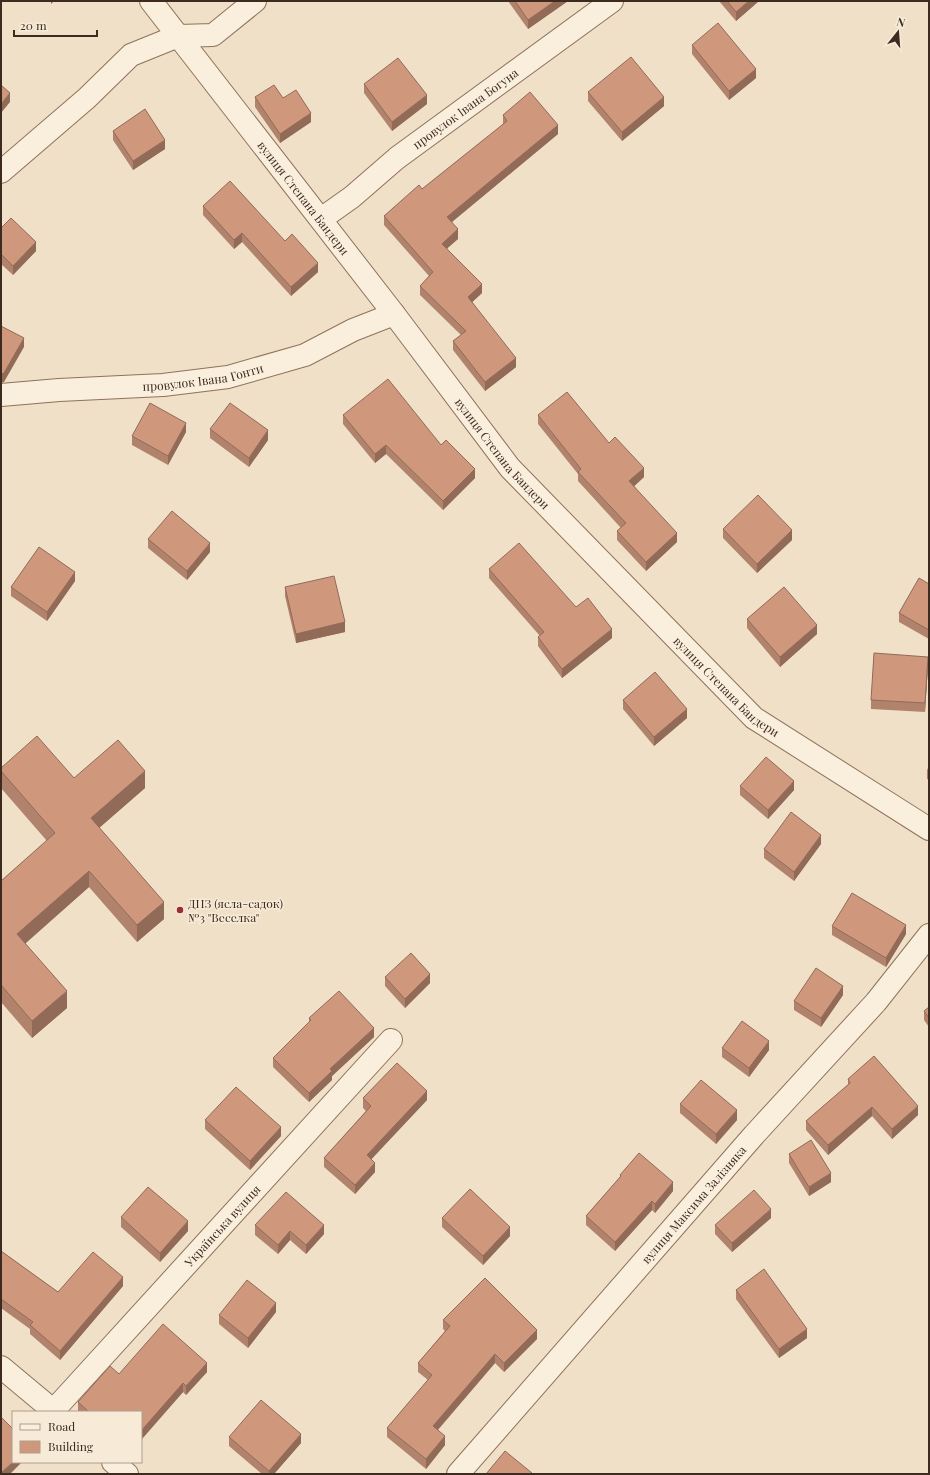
<svg xmlns="http://www.w3.org/2000/svg" width="930" height="1475" viewBox="0 0 930 1475" font-family="'Playfair Display',serif">
<style>
.lines{fill:none;stroke-linecap:round;stroke-linejoin:round}
.minor-casing{stroke:#8d725c;stroke-width:24}
.minor{stroke:#faeedc;stroke-width:22}
.wall{fill:#b2836c}
.shaded-wall{fill:#916a58}
.building{fill:#cf987d;stroke:#916a58}
.poi-dot{fill:#9d2a36;stroke:#f7ebd8;stroke-width:1.5}
.labels{text-anchor:middle;dominant-baseline:central;stroke-width:3;stroke-linejoin:round;paint-order:stroke}
.street-label{font-size:12px;fill:#3d2b20;stroke:#f7ebd8}
.poi-label{font-size:12px;fill:#3d2b20;stroke:#f7ebd8;text-anchor:start}
</style>
<rect width="100%" height="100%" fill="#f0e0c8"/>
<g class="lines">
<!-- minor casing -->
<g class="minor-casing">
<g id="minor">
<path id="s1" d="M151 1 394 314 510 468 754 718 929 829"/>
<path d="M1 172 87 98 131 55 178 36 213 35 255 1"/>
<path id="s2" d="M321 219 352 197 397 158 612 1"/>
<path id="s3" d="M1 395 59 390 163 385 228 377 305 355 353 330 394 314"/>
<path d="M1 1367 55 1412"/>
<path id="s4" d="M53 1411 391 1040"/>
<path d="M113 1462 127 1474"/>
<path id="s5" d="M458 1474 754 1135 876 1002 929 935"/>
</g>
</g>
<!-- minor -->
<use href="#minor" class="minor"/>
</g>
<!-- wall -->
<path class="wall" d="M508 1H568L528 29Z
M719 1H759L736 21Z
M692 45 756 78 729 100 692 54Z
M364 84 427 104 392 131 364 93Z
M588 92 664 106 622 141 588 101Z
M255 97 283 98 311 122 280 143 255 107Z
M503 115 558 134 452 222 458 239 447 248 482 293 472 302 516 367 485 391 453 350V341L461 335 420 295V286L429 276 384 225V216L422 189 503 125Z
M113 131 165 149 133 170 113 140Z
M203 206 285 241 318 272 291 296 242 242 234 249 203 215Z
M1 228 36 251 13 275 1 264Z
M343 415 441 445 475 478 443 510 386 454 375 463 343 424Z
M538 415 609 443 644 477 634 486 677 542 646 571 617 540V531L621 528 578 481V474L538 424Z
M210 429 268 440 249 467 210 438Z
M186 432 168 465 132 445V436Z
M723 529 792 540 757 573 723 538Z
M148 539 210 552 187 580 148 548Z
M489 569 576 607 612 638 562 678 538 646V637L540 636 489 578Z
M75 581 47 621 11 596V587Z
M929 584V639L899 622V613Z
M285 587 345 632 296 643 285 596Z
M747 619 817 634 780 667 747 628Z
M928 666 925 712 871 709V700Z
M623 700 687 718 654 746 623 709Z
M929 766V780L927 779V770Z
M1 768 145 788 99 828 164 919 137 942 89 887 25 943 67 1008 32 1038 1 1002V881L47 841 1 788Z
M740 786 794 790 768 819 740 795Z
M821 844 794 881 764 858V849Z
M832 926 906 934 886 967 832 935Z
M385 977 430 983 405 1008 385 986Z
M843 995 821 1027 794 1010V1001Z
M929 1007V1027L924 1020V1011Z
M309 1018 374 1037 332 1076V1080L309 1102 273 1067V1058L309 1022Z
M722 1048 769 1050 749 1077 722 1057Z
M848 1079 918 1115 892 1139 872 1116 828 1155 806 1130V1121L848 1085Z
M363 1098 427 1100 371 1159 375 1172 355 1194 324 1167V1158L366 1111 363 1108Z
M680 1104 737 1120 716 1144 680 1113Z
M205 1120 281 1136 250 1170 205 1129Z
M789 1154 831 1182 809 1196 789 1163Z
M620 1175 673 1191 655 1213 652 1210 615 1251 586 1225V1216L620 1177Z
M121 1217 188 1231 160 1262 121 1227Z
M442 1218 510 1236 483 1265 442 1227Z
M771 1218 732 1252 715 1234V1225Z
M255 1225 324 1234 306 1254 290 1240 278 1254 255 1235Z
M1 1251 58 1292 123 1286 60 1360 30 1334V1329L1 1308Z
M736 1290 807 1338 779 1358 736 1299Z
M276 1312 248 1348 219 1324V1315Z
M443 1320 537 1339 504 1372 495 1363 438 1430 445 1445 426 1469 387 1437V1428L428 1380 418 1372V1363L445 1331 443 1329Z
M207 1372 186 1395 183 1392 141 1440V1412H79L78 1411V1402L119 1374Z
M229 1437 301 1443 274 1474H262L229 1446Z"/>
<!-- shaded-wall -->
<path class="shaded-wall" d="M51 1H54L51 4Z
M555 1H568L528 29V20Z
M749 1H759L736 21V12Z
M756 69V78L729 100V91Z
M10 93V102L1 113V104Z
M427 95V104L392 131V122Z
M664 97V106L622 141V132Z
M311 113V122L280 143V134Z
M558 125V134L447 226V217Z
M165 140V149L133 170V161Z
M458 229V239L442 253V244Z
M242 233V242L234 249V240Z
M36 242V251L13 275V266Z
M318 263V272L291 296V287Z
M482 284V293L468 306V297Z
M24 338V347L4 382 1 383V374Z
M516 358V367L485 391V382Z
M186 423V432L168 465V456Z
M268 430V440L249 467V458Z
M386 445V454L375 463V454Z
M644 468V477L629 491V481Z
M475 469V478L443 510V501Z
M792 530V540L757 573V564Z
M677 533V542L646 571V562Z
M210 543V552L187 580V571Z
M75 572V581L47 621V612Z
M345 622V632L296 643V634Z
M817 625V634L780 667V657Z
M612 629V638L562 678V669Z
M928 657V666L925 712V703Z
M687 709V718L654 746V737Z
M145 771V788L91 835V818Z
M794 781V790L768 819V810Z
M821 835V844L794 881V872Z
M89 871V887L17 951V934Z
M164 902V919L137 942V925Z
M906 925V934L886 967V958Z
M430 974V983L405 1008V999Z
M843 986V995L821 1027V1018Z
M67 991V1008L32 1038V1021Z
M374 1028V1037L332 1076V1080L309 1102V1093L330 1069Z
M769 1041V1050L749 1077V1068Z
M427 1091V1100L367 1164V1155Z
M918 1106V1115L892 1139V1129Z
M872 1107V1116L828 1155V1145Z
M737 1110V1120L716 1144V1134Z
M281 1127V1136L250 1170V1161Z
M375 1163V1172L355 1194V1185Z
M831 1173V1182L809 1196V1187Z
M673 1182V1191L655 1213V1204Z
M652 1201V1210L615 1251V1242Z
M771 1209V1218L732 1252V1243Z
M188 1221V1231L160 1262V1253Z
M324 1225V1234L306 1254V1245Z
M510 1227V1236L483 1265V1256Z
M290 1231V1240L278 1254V1245Z
M123 1277V1286L60 1360V1351Z
M276 1303V1312L248 1348V1338Z
M807 1329V1338L779 1358V1349Z
M537 1330V1339L504 1372V1363Z
M495 1354V1363L433 1435V1426Z
M207 1363V1372L186 1395V1386Z
M183 1383V1392L141 1440V1431Z
M301 1434V1443L274 1474H269V1471Z
M445 1436V1445L426 1469V1459Z
M13 1462H22L10 1474H1V1473Z"/>
<!-- building -->
<path class="building" d="M515 1H555L528 20Z
M727 1H749L736 12Z
M718 23 756 69 729 91 692 45Z
M631 57 664 97 622 132 588 92Z
M398 58 427 95 392 122 364 84Z
M1 85 10 93 1 104Z
M274 85 283 98 296 90 311 113 280 134 255 97Z
M530 92 558 125 447 217 458 229 442 244 482 284 468 297 516 358 485 382 453 341 466 331 420 286 433 272 384 216 419 185 422 189 507 121 503 115Z
M145 109 165 140 133 161 113 131Z
M230 181 285 241 292 234 318 263 291 287 242 233 234 240 203 206Z
M11 218 36 242 13 266 1 254V228Z
M1 326 24 338 4 373 1 374Z
M388 379 441 445 446 440 475 469 443 501 386 445 375 454 343 415Z
M567 392 609 443 615 437 644 468 629 481 677 533 646 562 617 531 626 523 578 472 581 469 538 415Z
M150 403 186 423 168 456 132 436Z
M230 403 268 430 249 458 210 429Z
M758 495 792 530 757 564 723 529Z
M172 511 210 543 187 571 148 539Z
M519 543 576 607 588 598 612 629 562 669 538 637 544 632 489 569Z
M39 547 75 572 47 612 11 587Z
M334 576 345 622 296 634 285 587Z
M919 578 929 584V630L899 613Z
M784 587 817 625 780 657 747 619Z
M874 653 928 657 925 703 871 700Z
M655 672 687 709 654 737 623 700Z
M37 736 74 778 118 740 145 771 91 818 164 902 137 925 89 871 17 934 67 991 32 1021 1 985V881L55 833 1 771V768Z
M766 757 794 781 768 810 740 786Z
M791 812 821 835 794 872 764 849Z
M852 893 906 925 886 958 832 926Z
M411 953 430 974 405 999 385 977Z
M816 968 843 986 821 1018 794 1001Z
M339 991 374 1028 330 1069 332 1071 309 1093 273 1058 311 1020 309 1018Z
M929 1007V1018L924 1011Z
M742 1021 769 1041 749 1068 722 1048Z
M874 1056 918 1106 892 1129 872 1107 828 1145 806 1121 850 1083 848 1079Z
M397 1063 427 1091 367 1155 375 1163 355 1185 324 1158 371 1106 363 1098Z
M701 1080 737 1110 716 1134 680 1104Z
M236 1087 281 1127 250 1161 205 1120Z
M811 1140 831 1173 809 1187 789 1154Z
M639 1153 673 1182 655 1204 652 1201 615 1242 586 1216 621 1176 620 1175Z
M148 1187 188 1221 160 1253 121 1217Z
M470 1189 510 1227 483 1256 442 1218Z
M754 1190 771 1209 732 1243 715 1225Z
M286 1192 324 1225 306 1245 290 1231 278 1245 255 1225Z
M1 1251 58 1292 93 1252 123 1277 60 1351 30 1325 33 1322 1 1299Z
M764 1269 807 1329 779 1349 736 1290Z
M485 1278 537 1330 504 1363 495 1354 433 1426 445 1436 426 1459 387 1428 432 1375 418 1363 450 1326 443 1320Z
M247 1280 276 1303 248 1338 219 1315Z
M163 1324 207 1363 186 1386 183 1383 141 1431V1412H89L78 1402 110 1366 119 1374Z
M261 1400 301 1434 269 1471 229 1437Z
M1 1417 13 1429V1462L1 1473Z
M505 1451 532 1473 531 1474H486Z"/>
<!-- markers -->
<circle class="poi-dot" cx="180" cy="910" r="4"/>
<g class="labels">
<!-- street labels -->
<g class="street-label">
<text stroke="none"><textPath href="#s2" startOffset="182">провулок Івана Богуна</textPath></text>
<text stroke="none"><textPath href="#s1" startOffset="249">вулиця Степана Бандери</textPath></text>
<text stroke="none"><textPath href="#s3" startOffset="203">провулок Івана Гонти</textPath></text>
<text stroke="none"><textPath href="#s1" startOffset="573">вулиця Степана Бандери</textPath></text>
<text stroke="none"><textPath href="#s1" startOffset="897">вулиця Степана Бандери</textPath></text>
<text stroke="none"><textPath href="#s5" startOffset="358">вулиця Максима Залізняка</textPath></text>
<text stroke="none"><textPath href="#s4" startOffset="251">Українська вулиця</textPath></text>
</g>
<!-- poi labels -->
<g class="poi-label">
<text x="188" y="903">ДНЗ (ясла-садок)<tspan x="188" dy="14">№3 "Веселка"</tspan></text>
</g>
</g>
<!-- border -->
<rect width="930" height="1475" fill="none" stroke="#3d2b20" stroke-width="4"/>
<!-- legend -->
<rect x="12" y="1411" width="130" height="52" fill="#f7ebd8" stroke="#ad9e8e"/>
<rect x="20" y="1424" width="20" height="6" fill="#faeedc" stroke="#ad9e8e"/>
<text x="48" y="1431" font-size="12" fill="#3d2b20">Road</text>
<rect x="20" y="1441" width="20" height="12" fill="#cf987d" stroke="#ad9e8e"/>
<text x="48" y="1451" font-size="12" fill="#3d2b20">Building</text>
<!-- north arrow -->
<g transform="translate(898 32) rotate(17)" stroke="#f7ebd8" stroke-width="3" paint-order="stroke">
<path d="M0-3L7 15L0 10L-7 15Z" fill="#3d2b20"/>
<text y="-6" font-size="11" font-weight="bold" text-anchor="middle" fill="#3d2b20">N</text>
</g>
<!-- scale -->
<path d="M14 30v6h83v-6" fill="none" stroke="#3d2b20" stroke-width="2"/>
<text x="20" y="30" font-size="12" fill="#3d2b20" stroke="#f7ebd8" stroke-width="3" paint-order="stroke">20 m</text>
</svg>
